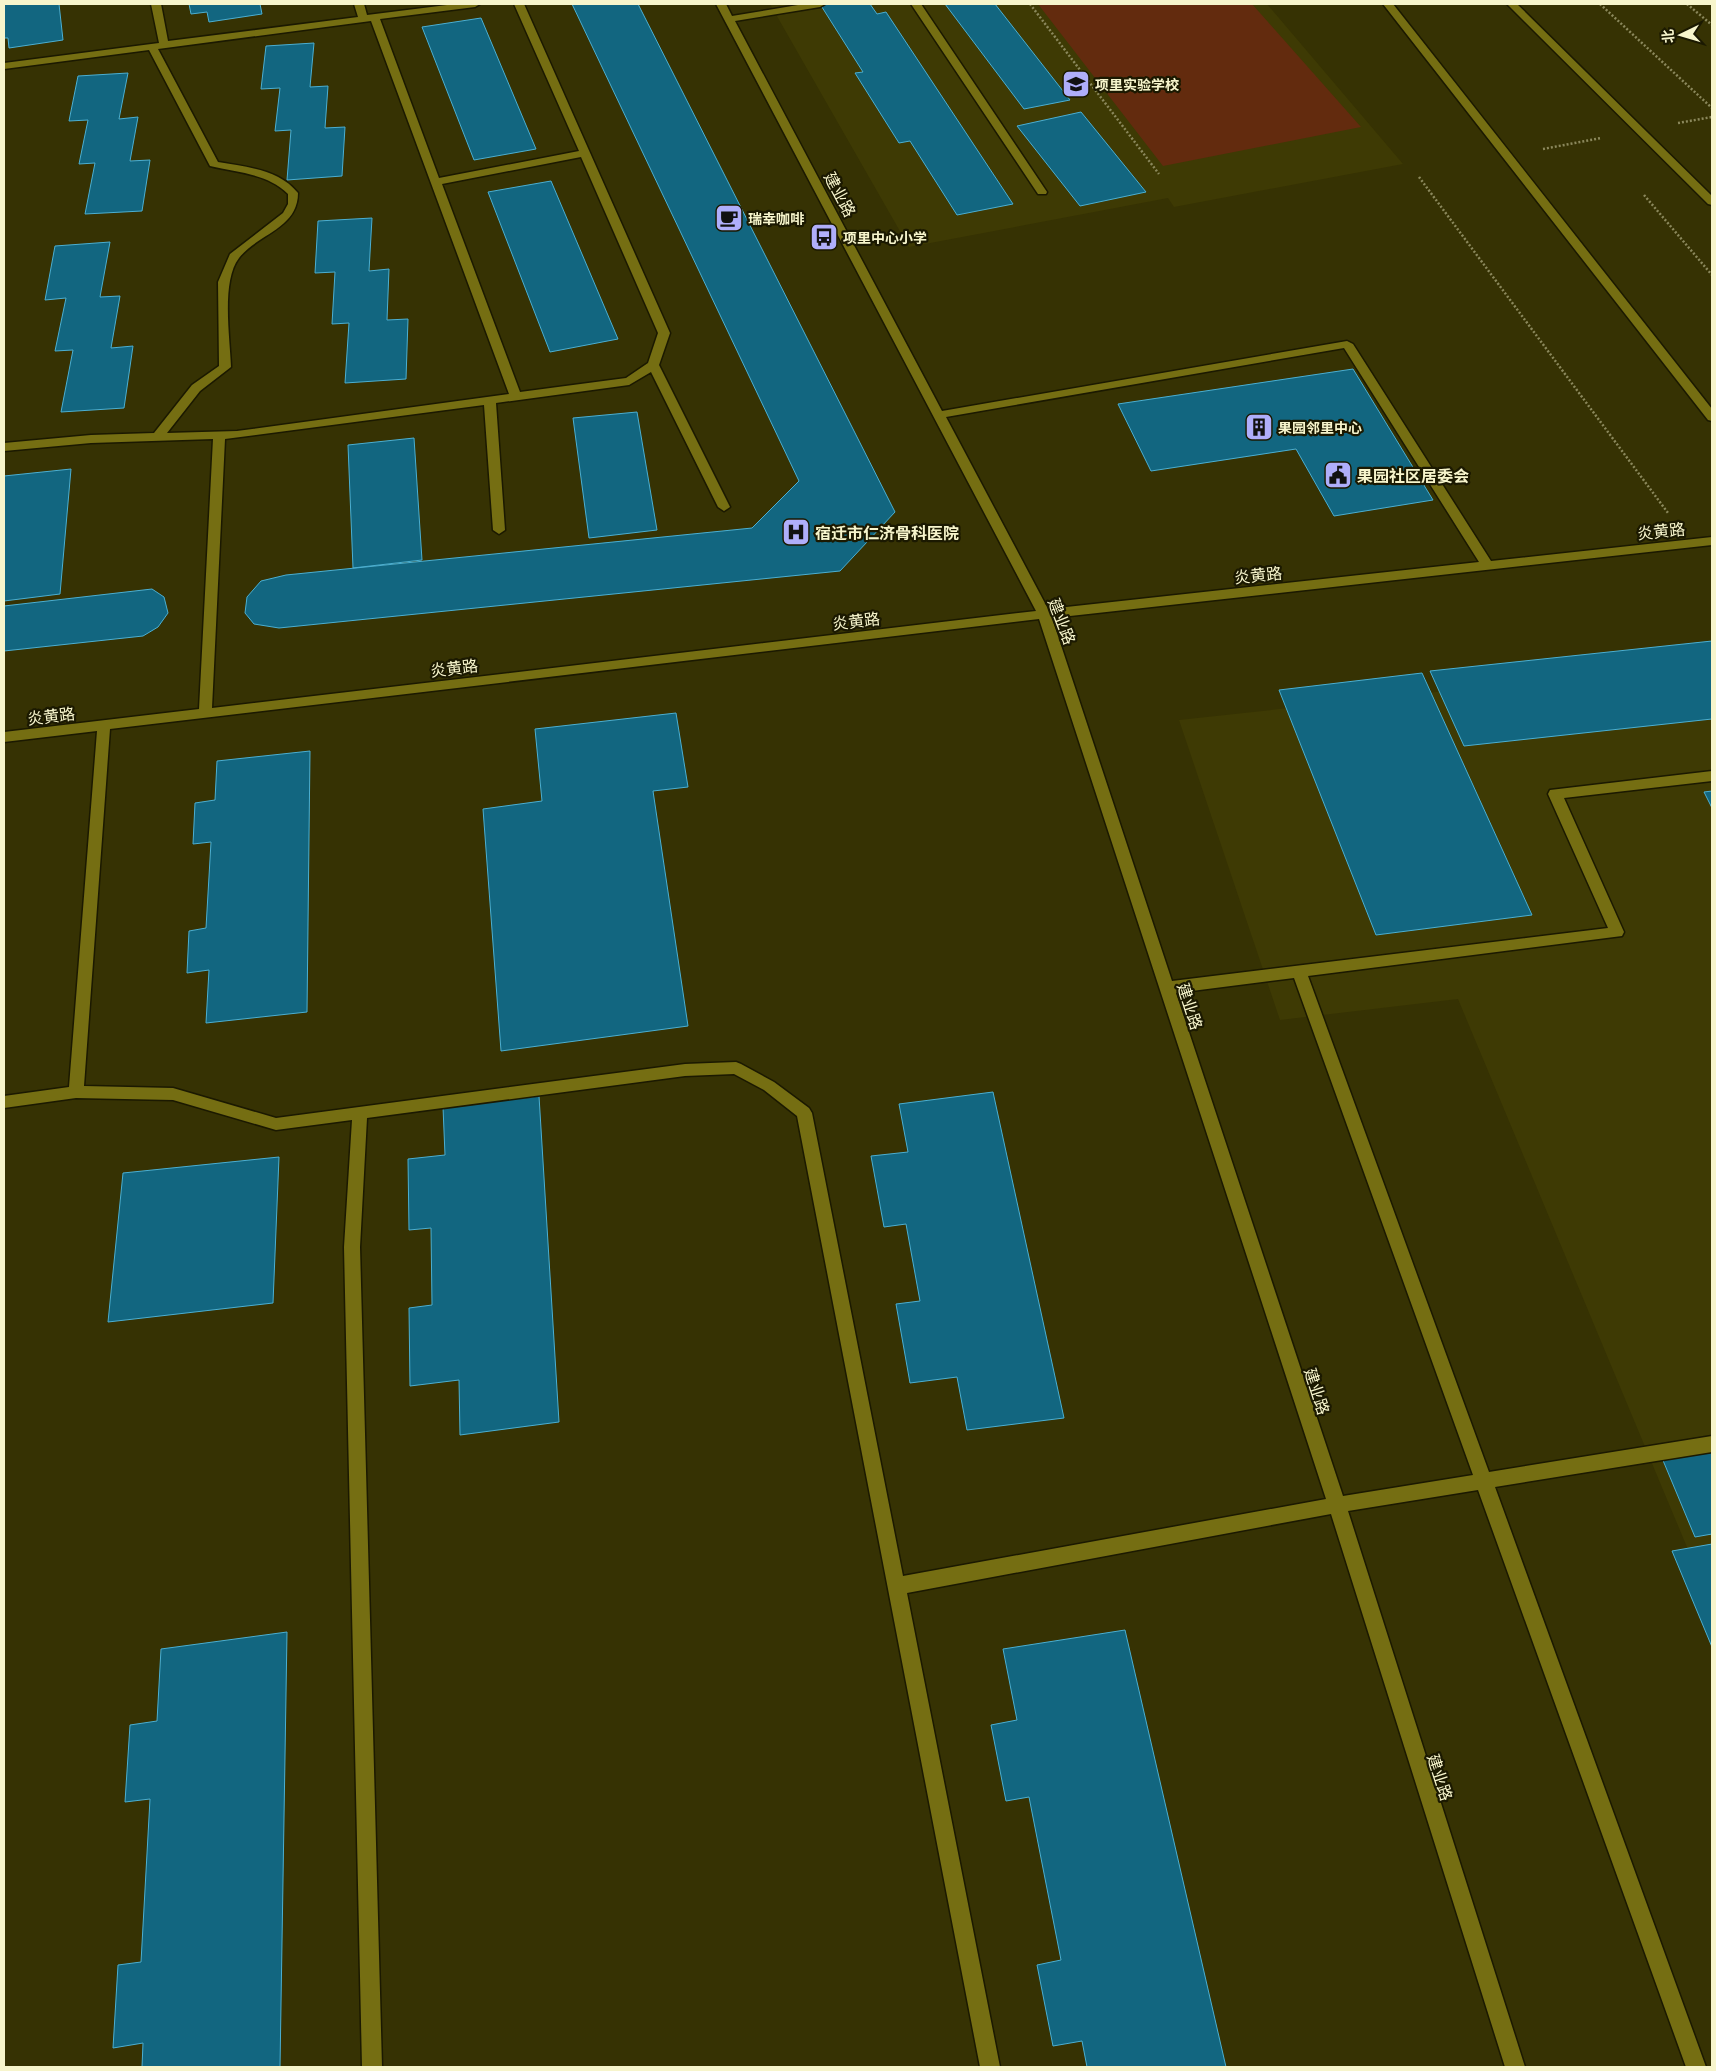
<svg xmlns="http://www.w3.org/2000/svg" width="1716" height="2071" viewBox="0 0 1716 2071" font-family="Georgia,'Noto Sans SC',serif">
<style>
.built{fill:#3e3a04}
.green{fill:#632b0e}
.building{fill:#126680;stroke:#4bafd2}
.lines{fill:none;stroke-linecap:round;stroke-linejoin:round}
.minor-casing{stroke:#1b1901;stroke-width:3}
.path{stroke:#8b885c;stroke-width:2.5;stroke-dasharray:2 2;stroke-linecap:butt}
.minor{fill:#756e12;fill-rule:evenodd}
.labels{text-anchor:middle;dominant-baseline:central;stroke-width:4.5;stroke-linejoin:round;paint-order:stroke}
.far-poi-label{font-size:14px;font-weight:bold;fill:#f7f5cc;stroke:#1b1901;text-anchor:start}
.street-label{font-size:16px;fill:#f7f5cc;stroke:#1b1901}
.poi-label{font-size:16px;font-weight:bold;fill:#f7f5cc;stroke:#1b1901;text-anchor:start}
</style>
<rect width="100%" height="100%" fill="#363203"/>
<!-- built -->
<path class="built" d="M770 4H1267L1403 164 1174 207 1168 198 909 247Z
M1712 662V1607L1458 999 1280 1020 1179 720Z"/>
<!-- green -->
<path class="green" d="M1038 4H1252L1361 127 1163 166Z"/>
<!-- building -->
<path class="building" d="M4 4H59L63 40 9 48 8 38H4Z
M189 4H260L262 14 209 22 207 12 191 14Z
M572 4H638L895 512 840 571 279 628 254 624 245 613 247 597 261 581 286 575 752 528 799 481Z
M820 4H870L877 14 886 12 1013 204 957 215 910 141 899 143 855 73 863 72Z
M945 4H995L1070 100 1024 109Z
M481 18 536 149 474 160 422 27Z
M314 43 310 87 328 86 325 128 345 127 342 176 287 180 291 130 275 131 280 88 261 89 266 46Z
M128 73 119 119 138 117 130 161 150 160 142 211 85 214 95 163 79 164 88 120 69 121 78 76Z
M1081 112 1146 192 1080 206 1017 126Z
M551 181 618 339 550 352 488 192Z
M372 218 369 271 389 269 387 320 408 319 406 379 345 383 349 323 332 324 335 272 315 273 318 221Z
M110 242 100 297 120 296 111 348 133 346 124 408 61 412 73 350 55 351 66 298 45 300 55 246Z
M1353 369 1433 500 1334 516 1296 449 1151 471 1118 404Z
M637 412 657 530 589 538 573 418Z
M414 438 422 560 353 568 348 445Z
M71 469 60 594 4 601V476Z
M152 589 164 597 168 613 158 627 143 636 4 651V606Z
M1712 641V719L1464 746 1430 671Z
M1422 673 1532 915 1376 935 1279 690Z
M676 713 688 787 653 791 688 1026 501 1051 483 809 542 801 535 729Z
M310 751 307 1012 206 1023 209 970 187 973 189 931 206 928 211 842 193 844 195 803 215 800 217 761Z
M1712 791V808L1704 792Z
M993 1092 1064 1418 967 1430 957 1377 910 1383 896 1304 920 1301 906 1224 884 1227 871 1156 908 1152 899 1104Z
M539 1096 559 1422 460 1435 459 1380 410 1386 409 1308 432 1305 431 1228 409 1230 408 1159 445 1155 443 1107Z
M279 1157 273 1303 108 1322 123 1173Z
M1712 1450V1534L1695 1537 1662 1458Z
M1712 1544V1647L1672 1551Z
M1125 1630 1226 2067H1087L1082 2041 1053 2046 1037 1965 1061 1960 1029 1797 1006 1801 991 1725 1017 1720 1003 1649Z
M287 1632 280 2067H142L143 2043 113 2048 118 1965 141 1962 150 1799 125 1802 130 1725 157 1721 161 1649Z"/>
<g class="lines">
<!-- minor casing -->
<g class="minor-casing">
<path id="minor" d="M151 4H161L168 41 358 17 354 4H364L367 15 455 4H480L475 7 380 19 439 178 579 151 514 4H524L670 333 659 365 730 507 724 511 718 507 651 372 629 385 496 403 505 530 499 534 493 530 484 405 225 439 212 708 1036 611 716 4H726L732 16 804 4H825L820 7 735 21 942 411 1347 341 1353 344 1491 561 1712 537V545L1052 618 1172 981 1608 928 1548 794 1550 790 1712 771V781L1564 798 1624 932 1622 936 1308 976 1489 1472 1712 1436V1452L1495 1487 1706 2067H1686L1478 1490 1348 1511 1525 2067H1505L1331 1514 907 1593 1000 2067H980L797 1116 764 1090 734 1074 685 1076 367 1118 360 1247 382 2067H362L344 1247 352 1120 276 1130 173 1100 76 1098 4 1108V1096L69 1087 97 731 4 742V732L199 709 213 439 91 443 4 451V443L91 435 154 433 192 385 219 366 218 282 230 254 283 213 288 204V194C267 173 238 173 210 166L149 50 4 69V63L159 43ZM371 21 509 394 237 431 167 433 200 391 231 367C230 338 221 281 239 258 257 234 298 229 298 193 279 169 246 167 218 162L158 49ZM581 157 658 333 648 363 626 378 520 392 442 184ZM1344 348 1479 562 1048 609 946 417ZM1039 619 1326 1499 903 1576 812 1113 809 1108 774 1082 741 1064 736 1062 685 1064 276 1118 173 1088 84 1086 110 729ZM1294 978 1473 1475 1343 1496 1176 993Z
M911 4H921L1047 192 1046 194H1038Z
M1383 4H1393L1712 409V421L1708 420Z
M1507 4H1517L1712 196V205L1708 204Z"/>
</g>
<!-- path -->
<path class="path" d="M1030 4 1159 174
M1600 4 1712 108
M1687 4 1712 25
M1678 123 1712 117
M1543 149 1601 138
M1419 177 1668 513
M1644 195 1712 275"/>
<!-- minor -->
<use href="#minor" class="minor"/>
</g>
<!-- icons -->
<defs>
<g id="school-square" transform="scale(1.4375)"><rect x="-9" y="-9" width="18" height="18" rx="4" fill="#afaefa" stroke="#1b1901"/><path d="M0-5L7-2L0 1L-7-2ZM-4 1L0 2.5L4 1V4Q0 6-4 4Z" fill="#111"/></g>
<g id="cafe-square" transform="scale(1.4375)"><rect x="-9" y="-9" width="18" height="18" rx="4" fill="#afaefa" stroke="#1b1901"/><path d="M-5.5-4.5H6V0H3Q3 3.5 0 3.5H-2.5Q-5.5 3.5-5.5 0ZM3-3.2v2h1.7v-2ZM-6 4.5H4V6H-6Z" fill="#111"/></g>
<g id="bus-square" transform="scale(1.4375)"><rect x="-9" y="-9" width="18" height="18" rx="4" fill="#afaefa" stroke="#1b1901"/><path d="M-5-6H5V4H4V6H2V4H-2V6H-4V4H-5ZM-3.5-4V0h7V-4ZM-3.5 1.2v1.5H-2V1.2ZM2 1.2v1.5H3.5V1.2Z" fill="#111"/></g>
<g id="building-square" transform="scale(1.4375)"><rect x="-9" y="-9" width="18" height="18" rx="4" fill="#afaefa" stroke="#1b1901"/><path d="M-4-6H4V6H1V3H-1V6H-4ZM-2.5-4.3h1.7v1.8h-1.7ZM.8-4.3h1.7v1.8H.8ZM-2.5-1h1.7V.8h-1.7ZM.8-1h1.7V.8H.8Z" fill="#111"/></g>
<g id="civic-square" transform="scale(1.4375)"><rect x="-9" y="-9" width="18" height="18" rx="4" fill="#afaefa" stroke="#1b1901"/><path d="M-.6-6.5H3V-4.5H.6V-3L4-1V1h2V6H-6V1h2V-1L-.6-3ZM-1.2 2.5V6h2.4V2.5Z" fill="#111"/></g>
<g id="hospital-square" transform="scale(1.4375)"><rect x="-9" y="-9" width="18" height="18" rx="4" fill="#afaefa" stroke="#1b1901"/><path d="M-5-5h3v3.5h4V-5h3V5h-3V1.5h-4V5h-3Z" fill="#111"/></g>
</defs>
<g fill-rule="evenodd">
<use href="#school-square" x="1076" y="84"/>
<use href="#cafe-square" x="729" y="218"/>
<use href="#bus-square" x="824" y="237"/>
<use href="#building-square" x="1259" y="427"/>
<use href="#civic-square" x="1338" y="475"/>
<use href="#hospital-square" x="796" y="532"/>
</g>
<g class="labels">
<!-- far-poi labels -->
<g class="far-poi-label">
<text x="1095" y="84">项里实验学校</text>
<text x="748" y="218">瑞幸咖啡</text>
<text x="843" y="237">项里中心小学</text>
<text x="1278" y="427">果园邻里中心</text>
</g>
<!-- street labels -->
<g class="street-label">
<text transform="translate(841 194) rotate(62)">建业路</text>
<text transform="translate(1661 530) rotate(-6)">炎黄路</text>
<text transform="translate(1258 574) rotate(-6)">炎黄路</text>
<text transform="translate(856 620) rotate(-7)">炎黄路</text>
<text transform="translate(1063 621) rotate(69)">建业路</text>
<text transform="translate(454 667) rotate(-7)">炎黄路</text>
<text transform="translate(51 715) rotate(-7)">炎黄路</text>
<text transform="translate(1191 1006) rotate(72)">建业路</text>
<text transform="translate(1318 1391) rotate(72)">建业路</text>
<text transform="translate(1441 1777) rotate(72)">建业路</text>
</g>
<!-- poi labels -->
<g class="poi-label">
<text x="1357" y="475">果园社区居委会</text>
<text x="815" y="532">宿迁市仁济骨科医院</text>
</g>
</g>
<!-- border -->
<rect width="1716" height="2071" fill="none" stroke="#f7f5cc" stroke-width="10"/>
<!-- north arrow -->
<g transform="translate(1681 35) rotate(265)" stroke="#1b1901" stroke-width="4" paint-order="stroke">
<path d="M0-4L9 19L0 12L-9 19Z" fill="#f7f5cc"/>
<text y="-8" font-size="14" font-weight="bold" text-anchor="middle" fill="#f7f5cc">北</text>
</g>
</svg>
